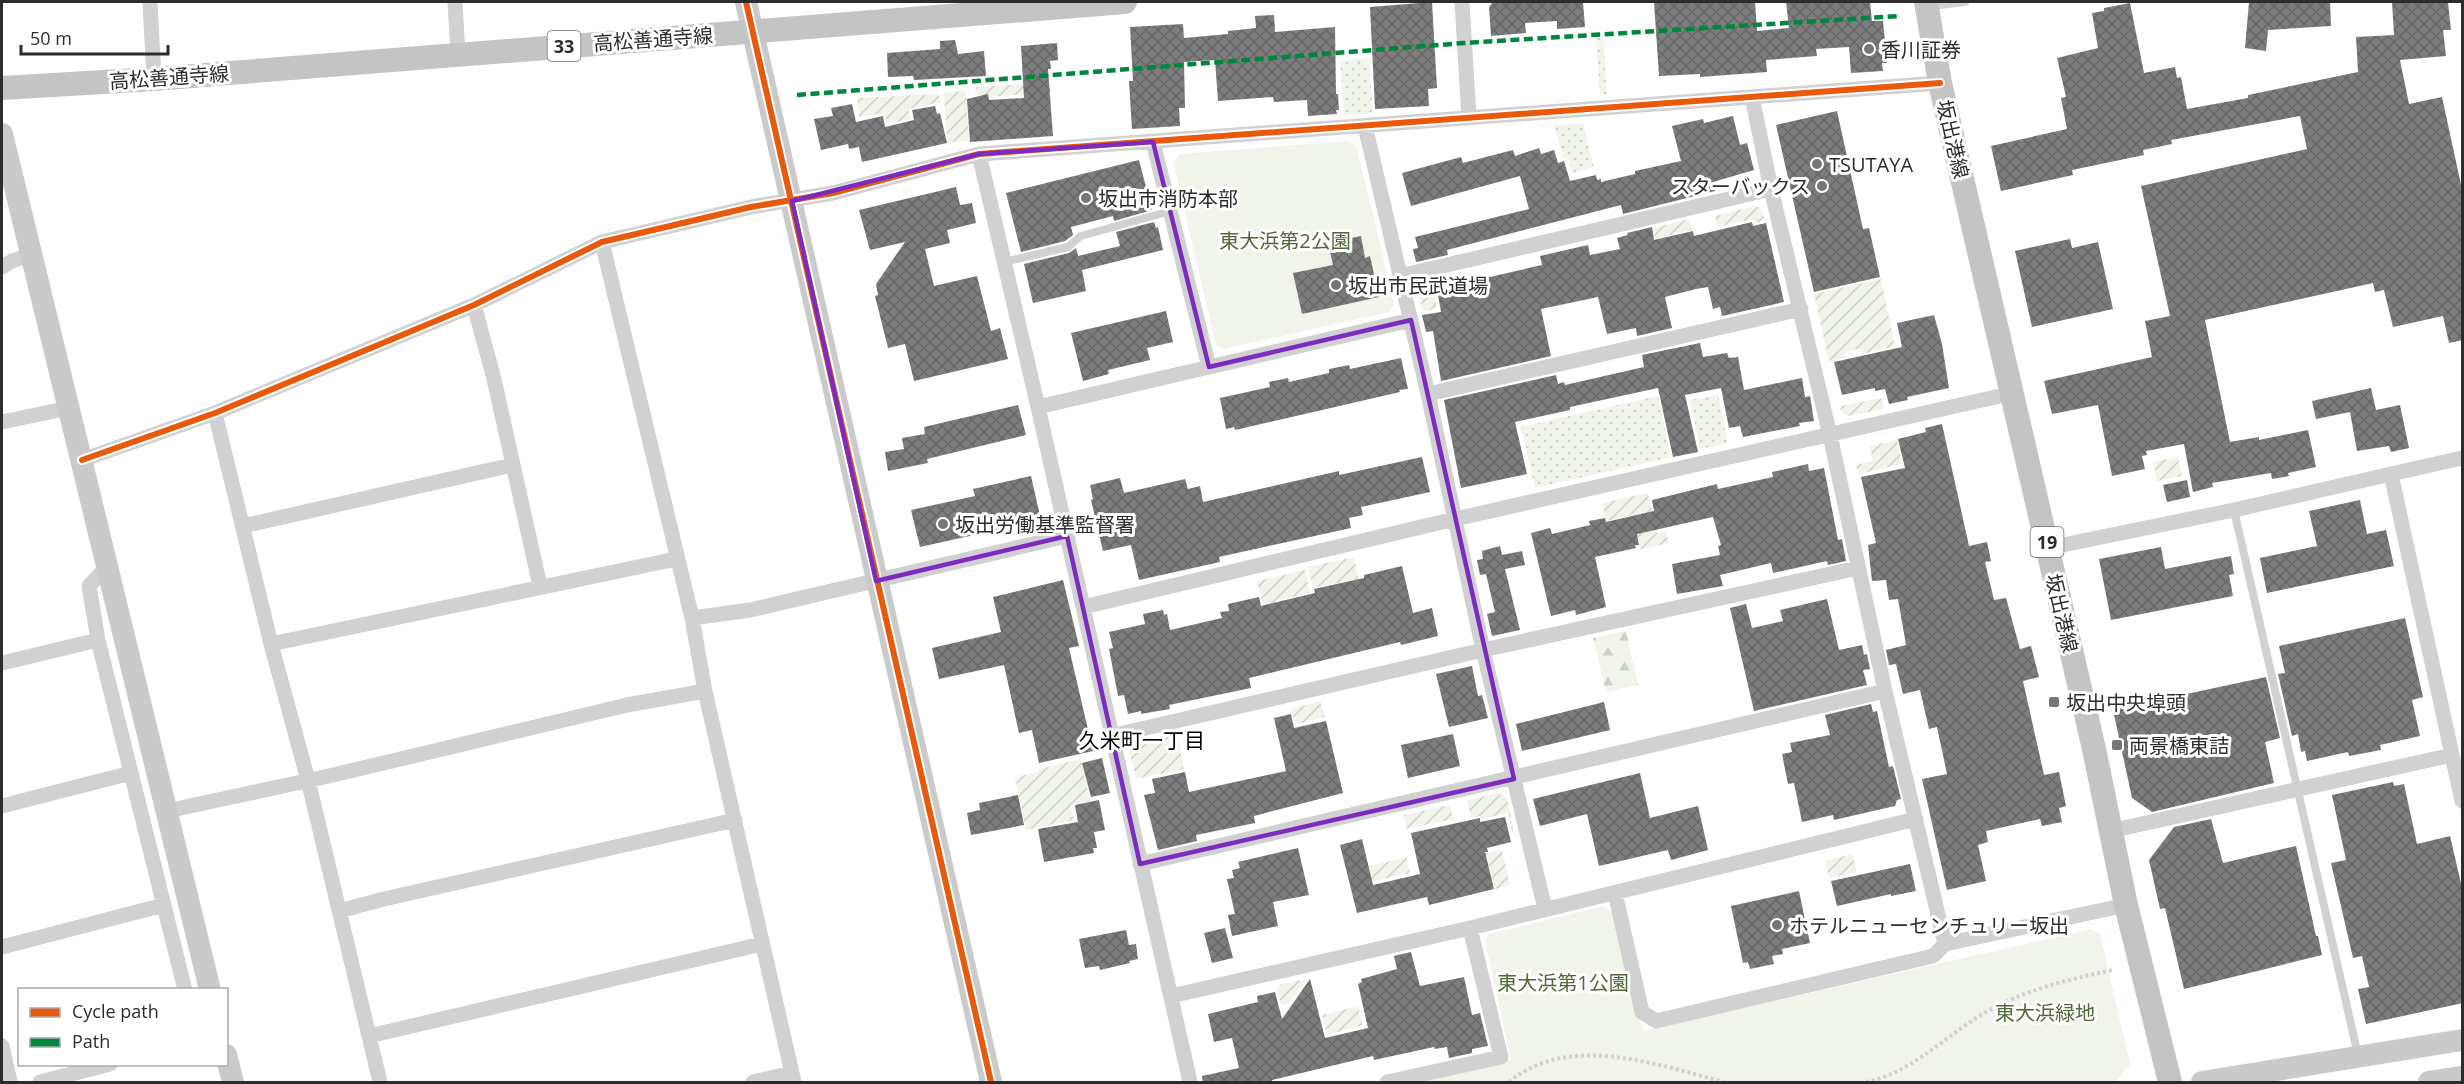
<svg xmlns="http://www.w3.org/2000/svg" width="2464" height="1084" viewBox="0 0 2464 1084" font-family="'Open Sans','Noto Sans JP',sans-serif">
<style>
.grass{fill:url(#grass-dots)}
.forest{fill:url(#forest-firs)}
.park{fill:#f0f4ea}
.garden{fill:url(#garden-furrows)}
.building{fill:url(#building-cross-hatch)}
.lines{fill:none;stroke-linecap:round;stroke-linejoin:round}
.path{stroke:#d1d1d1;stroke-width:4;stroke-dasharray:3 3;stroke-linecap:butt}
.lane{stroke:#d1d1d1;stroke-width:8}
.street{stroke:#d1d1d1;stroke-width:15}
.secondary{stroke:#cacaca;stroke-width:22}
.primary{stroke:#c4c4c4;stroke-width:24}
.quiet{stroke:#00873e;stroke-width:4.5;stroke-dasharray:9 4.5;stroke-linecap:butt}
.cycleway-casing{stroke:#fff;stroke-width:10}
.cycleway{stroke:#e8590c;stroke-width:6}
.marked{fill:none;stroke:#7b2cbf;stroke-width:4.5;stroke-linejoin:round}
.poi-dot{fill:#767676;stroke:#fff;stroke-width:2}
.labels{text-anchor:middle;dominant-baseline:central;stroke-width:6;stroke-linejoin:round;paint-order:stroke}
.shield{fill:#fff;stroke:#6b6b6b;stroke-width:1.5}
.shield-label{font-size:18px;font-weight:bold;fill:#2c2c2c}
.street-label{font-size:20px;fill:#2c2c2c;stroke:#fff}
.poi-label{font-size:20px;fill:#2c2c2c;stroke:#fff;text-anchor:start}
.park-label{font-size:20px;fill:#506938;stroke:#fff}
.neighbourhood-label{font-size:21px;fill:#000;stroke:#fff}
</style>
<defs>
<pattern id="grass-dots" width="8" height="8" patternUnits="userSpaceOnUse" patternTransform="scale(1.5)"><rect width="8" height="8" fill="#f0f4ea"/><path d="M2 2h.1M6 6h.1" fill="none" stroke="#ced1c9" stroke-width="1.8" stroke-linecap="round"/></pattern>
<pattern id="forest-firs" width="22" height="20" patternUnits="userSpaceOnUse" patternTransform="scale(1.5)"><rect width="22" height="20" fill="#f0f4ea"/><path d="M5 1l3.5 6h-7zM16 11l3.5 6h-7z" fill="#ced1c9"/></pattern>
<pattern id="garden-furrows" width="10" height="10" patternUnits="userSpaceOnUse" patternTransform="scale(1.5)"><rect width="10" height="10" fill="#f0f4ea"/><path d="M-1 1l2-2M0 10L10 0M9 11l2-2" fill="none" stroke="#ced1c9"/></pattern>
<pattern id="building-cross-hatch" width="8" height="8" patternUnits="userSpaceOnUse" patternTransform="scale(1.5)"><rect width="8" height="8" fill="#7d7d7d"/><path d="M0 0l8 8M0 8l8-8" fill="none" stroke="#676767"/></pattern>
</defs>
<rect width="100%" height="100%" fill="#fff"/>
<!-- grass -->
<path class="grass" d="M1603 37 1607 94H1600L1596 38Z
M1369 58 1373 113 1344 115 1340 61Z
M1583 124 1594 167 1572 173 1568 158H1563L1554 125Z
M1718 395 1728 443 1700 449 1690 400Z
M1658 396 1671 457 1535 488 1521 427Z"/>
<!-- forest -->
<path class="forest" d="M1626 631 1638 685 1606 692 1593 638Z"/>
<!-- park -->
<path class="park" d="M1349 141 1357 148 1394 303 1390 312 1224 349 1216 345 1173 162 1180 154Z
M1603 906 1612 911 1643 1031 2091 929 2100 934 2130 1064 2116 1082H1413L1511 1060 1485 940 1489 934Z"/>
<!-- garden -->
<path class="garden" d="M1050 82 1051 92 977 98 976 87Z
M966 91 969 141 947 142 944 92Z
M939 94 940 102 908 109 911 119 887 124 884 113 859 117 857 98Z
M1756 206 1762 209 1764 220 1755 223 1753 219 1717 227 1715 216Z
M1689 219 1692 230 1667 236 1669 244 1657 247 1653 228Z
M1881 279 1895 346 1862 354 1860 348 1845 352 1846 358 1829 361 1814 294Z
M1431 281 1437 308 1423 312 1418 288 1420 283Z
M1881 398 1884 409 1848 416 1841 412 1840 406Z
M1897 440 1902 464 1858 474 1856 465 1873 461 1870 446Z
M2178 457 2182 476 2157 481 2153 462Z
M1648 493 1657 533 1666 532 1669 543 1641 549 1633 515 1606 521 1602 503Z
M1354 557 1361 589 1339 587 1338 583 1313 588 1308 567Z
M1305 570 1310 593 1275 601 1276 608 1264 610 1257 581Z
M1320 701 1325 717 1295 725 1291 709Z
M1177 735 1184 769 1136 779 1128 745Z
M1081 759 1090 801 1071 805 1074 820 1026 830 1015 777 1039 772V769Z
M1499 793 1507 798 1514 832H1512L1508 813 1481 819 1480 816 1471 818 1467 800Z
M1450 805 1453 819 1407 829 1404 815Z
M1502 850 1510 885 1495 889 1489 865 1423 879 1464 858Z
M1852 854 1857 872 1829 878 1825 861Z
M1407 857 1410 873 1352 886 1349 871Z
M1307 979 1289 1003 1281 1005 1277 991 1281 984Z
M1358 1006 1363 1025 1327 1035 1322 1015Z"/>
<!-- building -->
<path class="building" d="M1432 2 1437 88 1428 89 1429 106 1375 109 1370 7Z
M1493 2H1583L1585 27 1557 29V21L1525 23 1526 33 1491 36 1489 7Z
M1654 2H1755L1757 31 1789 28 1786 2H1870L1872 21H1883L1887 63H1882L1883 71 1851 73 1849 47 1816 49 1817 56 1766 60 1767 72 1700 77V74L1659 76Z
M2249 2H2330L2331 26 2268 30 2266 51 2245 48Z
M2392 2H2448L2451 30H2443L2446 56 2400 60 2409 104 2442 97 2463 194V340L2449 343 2443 316 2393 327 2384 290 2375 292 2373 283 2205 320 2230 442 2259 437V440L2308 430 2316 467 2288 473 2289 476 2272 479 2271 473 2212 483 2213 487 2193 492 2184 444 2146 451 2147 455 2142 456 2145 469 2112 476 2098 405 2052 414 2044 381 2152 357 2145 321 2170 316 2141 186 2307 149 2300 116 2171 140 2172 144 2143 150 2144 155 2072 170 2073 175 2001 191 1991 146 2067 129 2061 98 2066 97 2057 58 2098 48 2092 13 2104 11V8L2130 3 2144 73 2175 67 2177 78 2181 77 2187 109 2248 98V95L2358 72 2356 37 2394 35Z
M1274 15 1275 32 1335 27 1336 94H1338L1339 110H1336L1337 114 1308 116 1307 100 1274 102 1273 97 1218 101 1215 60 1184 62 1185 108H1179L1180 126 1132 129 1129 81H1133L1130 27 1183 24 1184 38 1228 34V31L1256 28 1255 16Z
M955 40 958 54 984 51 986 76 914 80 913 76 888 77 887 53 940 49V41Z
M1057 43 1058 60 1050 61 1051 69H1048L1053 136 970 142 967 99 988 94 989 100 1024 98 1021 46Z
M852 104 856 122 883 116 885 127 914 120 912 110 935 106 937 114 940 113 947 143 862 162 859 147 849 149 848 144 821 150 814 119 833 116 831 108Z
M1837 111 1863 229 1869 228 1880 277 1814 292 1776 125Z
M1733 116 1740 145 1747 143 1754 170 1713 182 1715 191 1623 214 1621 205 1447 250 1448 255 1416 262 1413 249 1418 248 1415 237 1529 209 1520 176 1411 206 1402 173 1461 157 1463 163 1513 150 1515 156 1539 148 1541 154 1554 150 1558 163 1564 161 1570 181 1596 175 1597 180 1601 179V182L1635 174V171L1681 161 1672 126 1703 119 1704 123Z
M1139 160 1152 210 1114 221 1113 216 1071 227 1073 235 1065 241 1021 252 1006 193Z
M956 187 960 205 972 203 976 223 947 230 950 243 925 249 934 286 977 276 991 331 1000 328 1008 359 914 381 905 344 888 348 875 296 878 295 876 284 905 242 870 250 859 210Z
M1154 222 1156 228 1158 227 1163 250 1082 270 1086 291 1033 303 1024 264 1069 253 1076 248 1078 256 1120 246 1116 232Z
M1752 222 1753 226 1766 223 1784 302 1722 316 1720 307 1713 309 1708 287 1696 289 1665 297 1672 328 1637 336 1636 328 1607 334 1598 297 1541 309 1551 356 1441 381 1433 331 1426 332 1422 315 1441 312 1437 289 1542 265 1540 256 1588 245 1590 255 1620 249 1617 238 1628 235 1627 233 1652 227 1654 240 1693 231 1694 236Z
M1361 236 1365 258 1370 256 1379 297 1302 314 1293 273 1333 265 1328 243Z
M2070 239 2072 248 2098 242 2113 309 2032 327 2015 251Z
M1166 311 1173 342 1147 348 1150 360 1108 370 1109 374 1083 381 1071 333Z
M1934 315 1942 344 1949 388 1907 397 1908 400 1889 404 1885 389 1875 391V388L1842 395 1834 362 1902 347 1897 323Z
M1700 343 1703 357 1727 353 1729 358 1738 357 1744 390 1802 378 1805 397 1810 396 1814 421 1799 423 1800 426 1743 437 1740 426 1729 428 1721 388 1685 395 1698 452 1673 457 1658 388 1570 407V410L1515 422 1527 474 1461 488 1444 400 1556 375 1558 384 1564 382 1565 385 1644 367 1642 355Z
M1401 358 1408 389 1399 390 1400 392 1235 430 1234 427 1226 429 1220 398 1270 387 1269 382 1288 378 1289 382 1329 373V369L1349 365 1350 369Z
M2371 388 2376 410 2400 405 2409 448 2391 452 2389 446 2357 451 2350 412 2316 419 2312 401Z
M1018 405 1026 435 927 459 928 463 888 471 885 452 904 449 902 438 925 434 924 427Z
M1942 424 1969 546 1987 542 1991 561 1985 562 1994 600 2006 598 2020 649 2031 646 2039 677 2023 681 2044 775 2059 772 2066 806 2059 808 2062 822 2042 826 2040 819 1986 831 1988 842 1978 845 1986 881 1947 890 1922 779 1947 774 1937 727 1929 729 1920 690 1903 694 1896 664 1889 665 1886 650 1906 645 1898 599 1889 600 1886 580 1872 581 1868 545 1876 543 1861 477 1905 468 1898 439 1926 432 1925 428Z
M1422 457 1430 492 1361 507 1363 515 1349 518 1351 528 1219 557 1220 562 1139 580 1131 545 1103 551 1091 500 1093 499 1090 485 1120 478 1124 493 1185 479 1188 489 1200 486 1203 502 1339 471V475Z
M1808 464 1809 471 1824 468 1838 540 1842 539 1846 561 1828 565 1827 561 1773 573 1771 563 1720 575 1723 586 1677 594 1672 564 1720 555 1718 546 1721 545 1713 517 1637 534 1639 545H1635L1636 548 1595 557 1606 607 1576 615 1575 610 1551 616 1531 533 1550 528 1552 534 1590 525 1589 521 1605 518 1606 522 1654 511 1652 500 1717 484 1718 489 1773 477 1772 472Z
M1031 476 1041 520 920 547 911 510 975 496 973 489Z
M2187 480 2190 497 2167 502 2163 485Z
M2360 500 2367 534 2386 530 2394 566 2267 593 2260 558 2317 546 2309 511Z
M1500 546 1502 555 1522 551 1525 565 1505 569 1520 630 1492 636 1487 614 1495 612 1486 574 1480 575 1477 560 1483 559 1482 551Z
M2161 547 2165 569 2231 556 2234 574 2229 575 2233 596 2111 620 2099 559Z
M1402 566 1413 613 1432 608 1438 636 1401 645 1400 642 1249 678 1251 688 1169 705 1170 709 1152 712 1141 714V711L1128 714 1124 695 1118 696 1109 649 1113 648 1109 632 1145 624 1143 614 1163 610 1164 615 1167 614 1170 630 1222 618 1220 612 1229 611 1228 604 1259 597 1261 606 1315 593 1314 589 1364 578V575Z
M1063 580 1079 646 1069 648 1093 751 1039 763 1032 730 1019 733 1004 665 939 679 932 648 1001 632 993 597Z
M1827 599 1839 650 1862 645 1864 655 1867 654 1870 669 1863 670 1867 685 1754 711 1730 608 1746 604 1752 628 1783 621 1780 610Z
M2405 618 2423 697 2412 700 2420 736 2380 745 2381 750 2349 756 2348 752 2307 761 2305 751 2301 752 2298 734 2292 736 2278 674 2285 673 2279 646Z
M1472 666 1478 696 1482 695 1488 718 1449 727 1436 674Z
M2266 677 2280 738 2265 742 2274 783 2152 812 2132 798 2112 705 2162 694 2163 699Z
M1604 702 1610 730 1522 751 1516 724Z
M1871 704 1873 712 1877 711 1889 767 1893 766 1901 799 1897 800 1895 806 1834 820 1833 815 1802 822 1794 783 1788 784 1782 754 1792 752 1790 743 1830 735 1825 715Z
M1291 714 1294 728 1326 721 1343 793 1254 816 1255 823 1196 835 1197 841 1158 850 1144 795 1155 793 1152 779 1185 772 1189 792 1286 771 1274 718Z
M1453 734 1460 766 1408 778 1401 745Z
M1102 758 1110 793 1091 797 1082 763Z
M1640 773 1650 818 1698 806 1708 850 1671 860 1668 850 1599 866 1587 814 1540 826 1533 799Z
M2393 782 2394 786 2404 784 2417 844 2450 836 2463 892V1003L2366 1024 2358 989 2369 987 2362 956 2353 958 2331 863 2346 860 2332 795Z
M1018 795 1024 825 971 835 967 813 980 810 979 803Z
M1099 800 1105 830 1094 832 1097 848H1093L1094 853 1044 862 1038 829 1078 822 1075 805Z
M1505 817 1511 842 1487 848 1488 852H1485L1494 889 1429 905 1427 897 1357 913 1340 845 1362 839 1373 885 1420 874 1411 833 1480 818V822Z
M2211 819 2223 863 2296 846 2316 936H2318L2322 955 2184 989 2165 908 2160 909 2149 860 2174 827Z
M1298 848 1309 895 1273 902 1278 926 1232 936 1228 915 1235 914 1227 879 1234 878 1232 870 1240 868 1238 862Z
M1910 864 1916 891 1891 896V894L1837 906 1831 881Z
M1799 891 1810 943 1782 949 1783 954 1772 956 1774 964 1750 969 1748 962 1743 963 1731 906Z
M1225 928 1233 958 1212 963 1204 933Z
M1126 930 1129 945 1136 944 1138 959 1129 961 1130 963 1100 970 1099 966 1085 968 1079 939Z
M1411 952 1420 986 1464 977 1472 1015 1480 1013 1488 1046 1472 1049V1053L1449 1058 1447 1047 1435 1049 1434 1047 1374 1060 1373 1056 1272 1080V1083H1203L1202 1076 1239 1068 1232 1038 1214 1042 1208 1014 1258 1002 1257 996 1275 992 1282 1019 1310 979 1325 1038 1368 1028 1358 984 1362 982 1361 979 1397 969 1394 956Z"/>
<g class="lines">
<!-- path -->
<path class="path" d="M1509 1082C1569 1032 1658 1065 1724 1082
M1866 1082C1912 1073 1946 1035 1986 1012 2025 990 2069 979 2113 970"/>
<!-- lane -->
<path class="lane" d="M1931 6 1965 2
M1004 262 1068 247 1081 236 1170 211
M2234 510 2358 1055"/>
<!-- street -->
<path class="street" d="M150 2 154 79
M455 2 458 54
M1462 2 1469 118
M1752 97 1771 189 1830 435 1885 691 1945 944
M1365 126 1428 394 1483 650 1545 909
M1153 142 1209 367
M979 154 1038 407 1190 1082
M602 242 692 618 705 691 794 1082
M2 267 12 261 32 254
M1400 276 1771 189
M474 305 494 379 540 586
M1428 394 1801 309
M1038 407 1411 320
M215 413 271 644 308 780 380 1082
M2 422 69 408
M82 460 215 413 474 305 602 242 751 207 833 193 979 154 1940 83
M2391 474 2462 458
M243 526 512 465
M2048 548 2234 510 2391 474 2462 801
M1083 607 1455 519 2013 393
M692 618 750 610 1067 536
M98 640 185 990
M271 644 676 559
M2 663 98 640 89 586 107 567
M1111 736 1483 650 1858 568
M2 806 131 773
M167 811 329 776 627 705 705 691
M2110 831 2452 755
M1140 864 1885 691
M1615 893 1642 1012 1656 1021 1933 956 1945 944 2126 905
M339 911 384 899 735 820
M2 947 164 905
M1171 996 1470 928 1916 819
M369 1036 762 944
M2 1046 10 1082
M40 1082 110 1064
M753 1082 792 1073
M1387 1082 1501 1057 1470 928"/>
<!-- secondary -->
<path class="secondary" d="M746 2 991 1082
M2 134 210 990
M226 1055 233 1082
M2202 1082 2462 1040
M2429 1082 2462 1077"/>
<!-- primary -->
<path class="primary" d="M1926 2 1940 83 2094 749 2126 905 2170 1082
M2 88 154 79 1125 2"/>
<!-- quiet -->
<path class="quiet" d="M797 95 1464 43 1899 16"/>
<!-- cycleway casing -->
<g class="cycleway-casing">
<path id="cycleway" d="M746 2 991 1082
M82 460 215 413 474 305 602 242 751 207 833 193 979 154 1940 83"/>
</g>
<!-- cycleway -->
<use href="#cycleway" class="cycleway"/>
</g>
<!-- marked area -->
<path class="marked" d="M1153 142 1209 367 1411 320 1514 779 1140 864 1067 536 876 581 792 201 979 154Z"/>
<!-- markers -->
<g class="poi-dot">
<circle cx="1869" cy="49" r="6"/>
<circle cx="1817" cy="164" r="6"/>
<circle cx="1822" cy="186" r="6"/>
<circle cx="1086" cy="198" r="6"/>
<circle cx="1336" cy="285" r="6"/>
<circle cx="943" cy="524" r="6"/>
<rect x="2048" y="696" width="12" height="12" rx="3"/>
<rect x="2111" y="739" width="12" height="12" rx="3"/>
<circle cx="1777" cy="925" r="6"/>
</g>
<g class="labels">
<!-- shield labels -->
<g class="shield">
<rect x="547.5" y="31" width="33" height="30" rx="4.5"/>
<rect x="2030.5" y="527" width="33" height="30" rx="4.5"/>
</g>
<g class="shield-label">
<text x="564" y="46">33</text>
<text x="2047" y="542">19</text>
</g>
<!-- street labels -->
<g class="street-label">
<text transform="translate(653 39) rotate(-4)">高松善通寺線</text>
<text transform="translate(169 77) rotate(-4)">高松善通寺線</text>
<text transform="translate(1953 139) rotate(77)">坂出港線</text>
<text transform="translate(2062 613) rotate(77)">坂出港線</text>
</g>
<!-- poi labels -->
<g class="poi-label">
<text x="1881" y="49">香川証券</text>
<text x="1829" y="164">TSUTAYA</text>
<text x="1810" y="186" text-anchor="end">スターバックス</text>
<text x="1098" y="198">坂出市消防本部</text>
<text x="1348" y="285">坂出市民武道場</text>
<text x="955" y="524">坂出労働基準監督署</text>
<text x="2066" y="702">坂出中央埠頭</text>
<text x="2129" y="745">両景橋東詰</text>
<text x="1789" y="925">ホテルニューセンチュリー坂出</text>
</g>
<!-- park labels -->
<g class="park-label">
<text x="1285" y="240">東大浜第2公園</text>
<text x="1563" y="982">東大浜第1公園</text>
<text x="2045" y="1012">東大浜緑地</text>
</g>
<!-- neighbourhood labels -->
<g class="neighbourhood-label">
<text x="1142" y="740">久米町一丁目</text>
</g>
</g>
<!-- border -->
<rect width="2464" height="1084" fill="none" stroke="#2c2c2c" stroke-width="6"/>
<!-- legend -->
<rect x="18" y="988" width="210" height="78" fill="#ffffff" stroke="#ababab" stroke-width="1.5"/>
<rect x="30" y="1008" width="30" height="9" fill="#e8590c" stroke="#ababab" stroke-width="1.5"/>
<text x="72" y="1018" font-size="18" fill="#2c2c2c">Cycle path</text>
<rect x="30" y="1038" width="30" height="9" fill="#00873e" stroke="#ababab" stroke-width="1.5"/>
<text x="72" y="1048" font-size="18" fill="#2c2c2c">Path</text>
<!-- scale -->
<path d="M21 45v9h147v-9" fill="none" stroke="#2c2c2c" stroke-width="3"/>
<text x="30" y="45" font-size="18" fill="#2c2c2c" stroke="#ffffff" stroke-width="4.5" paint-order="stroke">50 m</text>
</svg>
